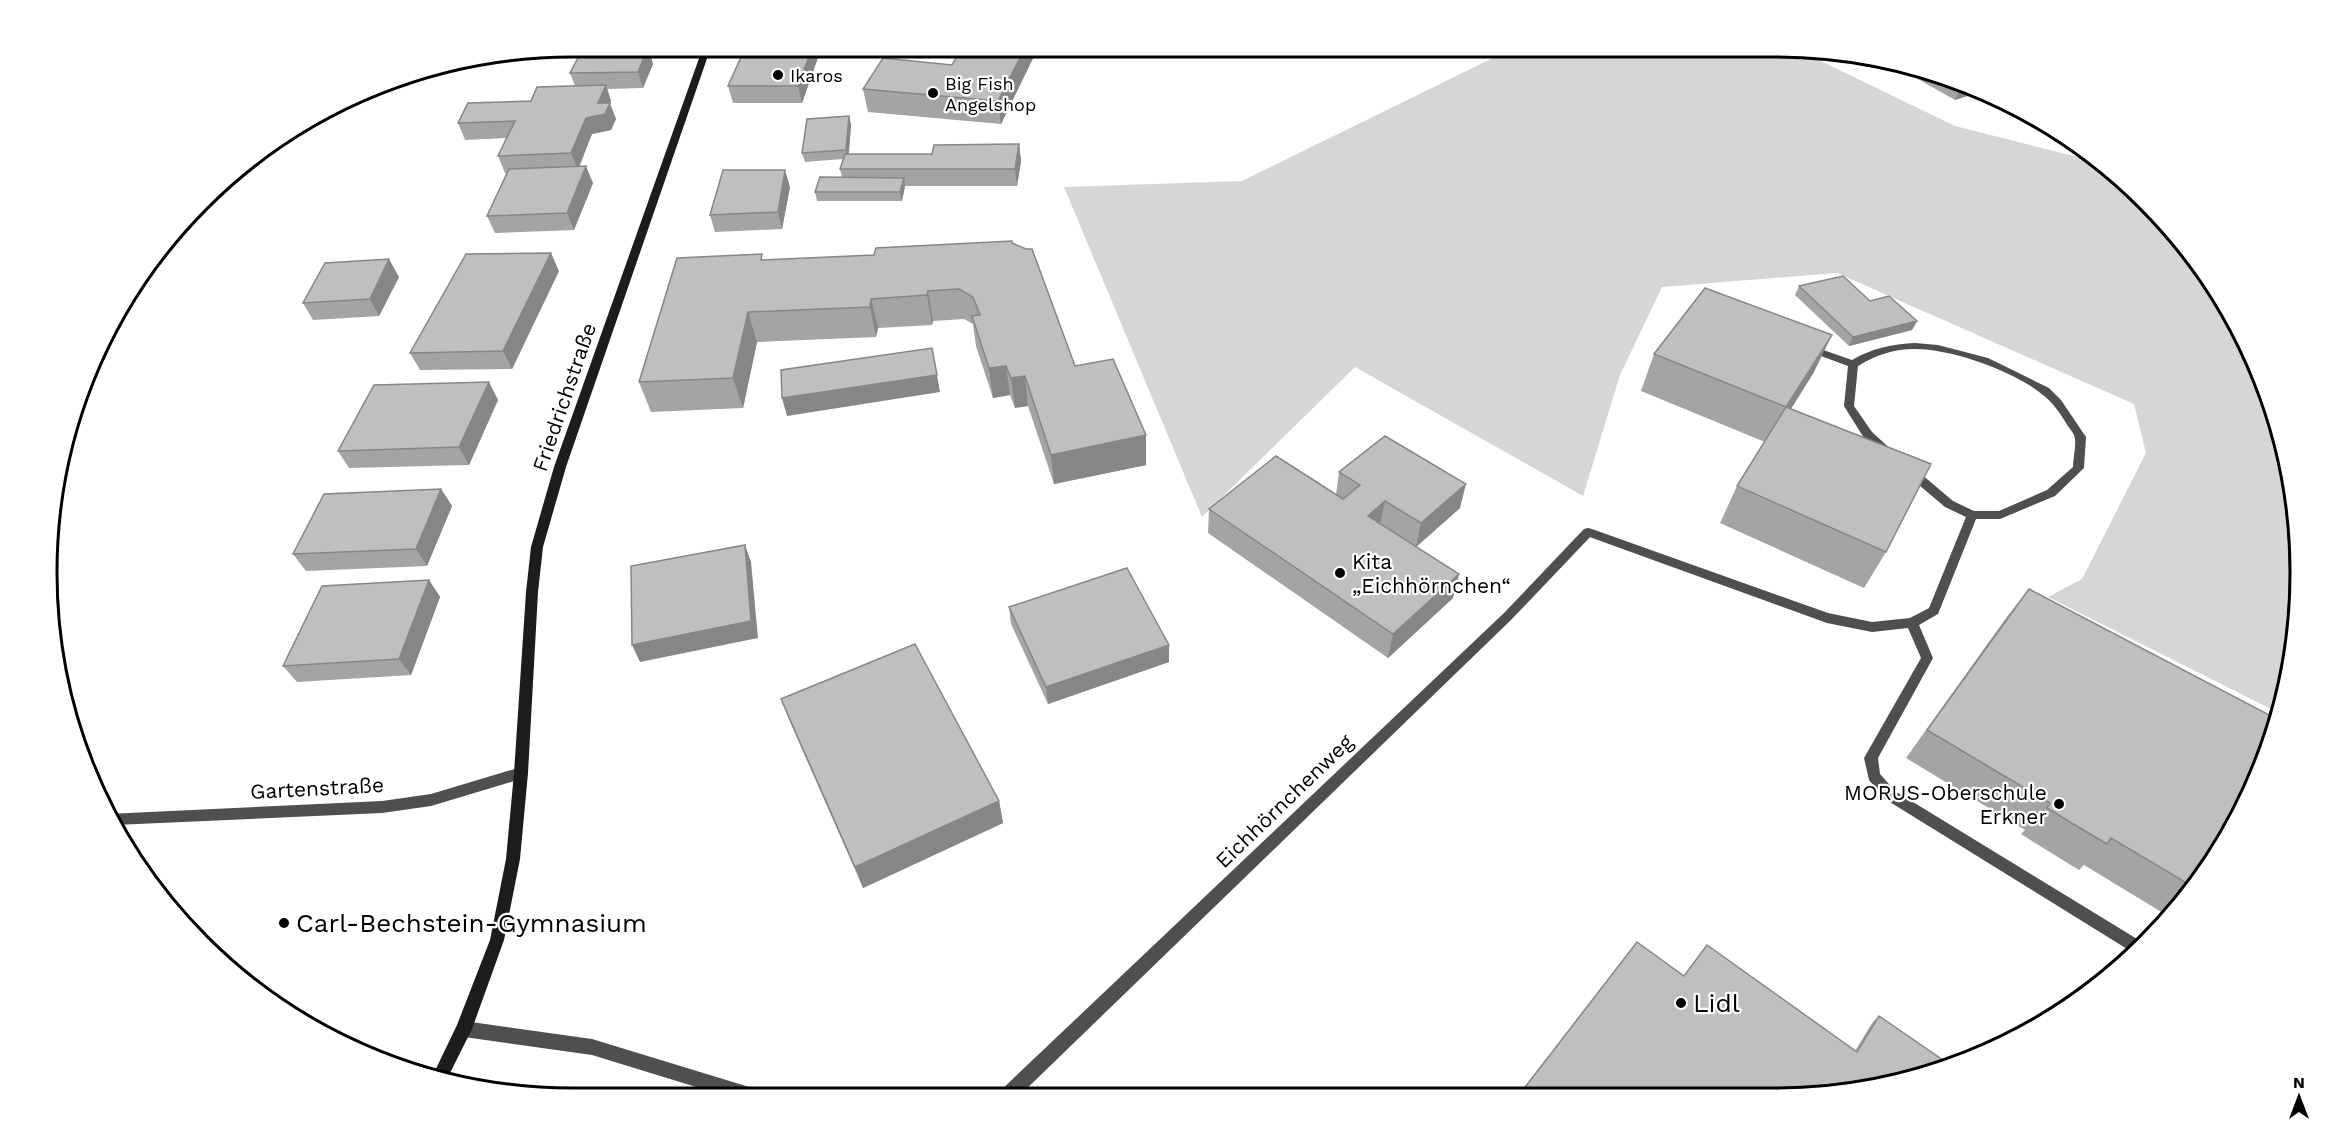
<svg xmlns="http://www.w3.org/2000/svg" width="2347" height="1145" viewBox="0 0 2347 1145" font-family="'Work Sans',sans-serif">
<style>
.green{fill:#d6d6d6}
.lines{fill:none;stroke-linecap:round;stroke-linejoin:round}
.lane{fill:#4f4f4f;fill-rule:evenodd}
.street{fill:#4f4f4f;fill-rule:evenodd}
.secondary{fill:#1c1c1c;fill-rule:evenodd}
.wall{fill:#a4a4a4}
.shaded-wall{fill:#868686}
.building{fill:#bfbfbf;stroke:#868686;stroke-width:1.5}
.poi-dot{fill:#000;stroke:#fff;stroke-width:2}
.labels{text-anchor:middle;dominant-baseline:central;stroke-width:4.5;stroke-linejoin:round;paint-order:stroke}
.far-poi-label{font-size:18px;fill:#000;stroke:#fff;text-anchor:start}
.street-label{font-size:21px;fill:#000;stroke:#fff}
.poi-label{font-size:21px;fill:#000;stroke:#fff;text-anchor:start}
.near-poi-label{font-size:26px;fill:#000;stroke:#fff;text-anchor:start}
.rim{fill:none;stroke:#000;stroke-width:3}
</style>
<rect width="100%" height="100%" fill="#fff"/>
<!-- green -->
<path class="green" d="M1650 47H1775L1796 49 1955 126 2101 163 2147 201 2212 281 2261 372 2290 470 2300 573 2290 675 2279 713 2048 597 2082 579 2146 453 2134 404 1837 273 1662 287 1620 375 1583 496 1355 367 1202 517 1064 187 1242 181 1501 54Z"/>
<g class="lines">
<!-- lane -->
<path class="lane" d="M1915 343 1938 345 1988 358 2049 388 2061 400 2086 437 2084 468 2055 496 2000 519H1976L1938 614 1919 625 1933 658 1878 758 1880 774 1895 791 2142 942 2132 952 1885 799 1869 780 1864 758 1921 658 1908 628 1872 632 1827 623 1584 535 1582 532 1588 528 1592 529 1828 613 1872 622 1910 618 1929 608 1966 517 1945 507 1906 474 1904 471 1906 468H1914L1953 501 1974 511H1999L2047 490 2073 467C2073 458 2076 448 2075 439 2075 434 2069 428 2066 423 2060 413 2053 403 2043 395 2014 371 1952 349 1915 349 1893 349 1876 355 1858 366L1854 406 1872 432 1896 454 1890 458 1886 457 1864 438 1844 406 1848 366 1805 350 1804 348 1809 345 1852 360C1873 348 1892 344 1915 343Z"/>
<!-- street -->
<path class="street" d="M1588 528 1594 532 1592 535 1512 619 1018 1097H998L1000 1091 1504 613 1584 529Z
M521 767 526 769 528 773 526 777 521 779 431 806 382 813 115 825 107 814 382 801 431 794Z
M464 1021 592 1039 759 1090 765 1092 767 1098H732L592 1055 464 1037 458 1034 456 1029 458 1024Z"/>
<!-- secondary -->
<path class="secondary" d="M703 47H711L566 467 543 547 538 592 528 773 520 859 504 940 472 1029 446 1081 432 1077 457 1025 490 940 506 859 514 773 526 592 531 547 554 467Z"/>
</g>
<!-- wall -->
<path class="wall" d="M822 46 802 103H733L728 86Z
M1039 46 1001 124 868 112 863 89 952 65Z
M648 48 653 64 643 88 607 89 611 101 610 104 616 119 611 130 592 134 579 166 593 183 574 230 495 233 487 216 507 173H505L498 156 507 138 465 140 458 123 531 101 575 86 570 73Z
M1902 64 1976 87 1955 100 1900 69Z
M849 116 851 125 849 154H932L1019 144 1021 161 1017 186H905L902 201H817L815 192 842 177 840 169 843 159 805 162 802 153Z
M790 187 782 229 715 232 710 215Z
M1012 241V244L1075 366 1146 465 1054 484 1028 406 1015 408 1010 395 993 398 976 346 973 324 964 319 933 321 932 325 878 328 876 337 757 342 743 408 651 412 639 382 764 260 874 255Z
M559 271 512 369 420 370 410 353Z
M399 277 379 316 313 320 303 303Z
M1799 286 1870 301 1917 321 1912 330 1849 346 1795 295Z
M1654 354 1814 372 1791 409 1886 552 1864 588 1720 523 1737 486 1765 442 1641 391Z
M498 400 469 465 349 468 338 451Z
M1339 472 1460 508 1416 547 1459 574 1453 598 1388 658 1208 533 1209 509 1336 495Z
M441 489 452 506 427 566 306 571 293 554Z
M429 580 440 597 411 675 297 682 283 666Z
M2029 589 2260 774 2192 892 2168 916 2084 865 2079 870 2053 854 2021 834 2025 830 1906 758 2006 618Z
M1009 607 1169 662 1048 704 1011 624Z
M781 699 999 801 1003 823 863 888 790 722Z
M1684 976 1855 1051 1872 1023 1879 1016 1844 1094Z"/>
<!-- shaded-wall -->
<path class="shaded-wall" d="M813 46H822L802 103 798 86Z
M1026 46H1039L1001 124 998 101Z
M648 48 653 64 643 88 638 72Z
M606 85 611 101 610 104 616 119 611 130 592 134 578 170 571 153 586 118 598 103Z
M1976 87 1984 91 1955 100 1959 92Z
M849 116 851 125 848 159 846 150Z
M1019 144 1021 161 1017 186 1015 169Z
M586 166 593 183 574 230 567 213Z
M785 170 790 187 782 229 778 212Z
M904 178 905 186 902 201 900 192Z
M551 253 559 271 512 369 503 351Z
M389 259 399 277 379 316 370 299Z
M928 291 933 321 932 325 927 295Z
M871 299 878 328 876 337 870 307Z
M748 312 757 342 743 408 733 378Z
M1917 321 1912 330 1849 346 1853 337Z
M1832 335 1814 372 1769 444 1786 407Z
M1006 366 1010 395 993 398 989 368Z
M937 375 940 392 787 416 782 398Z
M1025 376 1028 406 1015 408 1011 378Z
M489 382 498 400 469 465 459 447Z
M1146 435V465L1054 484 1051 455Z
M1466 484 1460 508 1416 547 1421 523Z
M441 489 452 506 427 566 416 549Z
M1385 501 1380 525 1368 516Z
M745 545 751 562 758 638 640 662 632 645Z
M1459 574 1453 598 1388 658 1393 634Z
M429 580 440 597 411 675 399 659Z
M1169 645V662L1048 704 1046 687Z
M999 801 1003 823 863 888 855 867Z"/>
<!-- building -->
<path class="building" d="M746 46H813L798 86H728Z
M962 46H1026L998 101 863 89 883 58 952 65Z
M648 48 638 72 570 73 582 50Z
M1919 69 1976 87 1959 92Z
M606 85 598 103H610L605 114 586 118 571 153 498 156 515 121 458 123 468 103 531 101 537 87Z
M849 116 846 150 802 153 807 119Z
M1019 144 1015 169H840L845 154H932L934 145Z
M586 166 567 213 487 216 509 169Z
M723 170H785L778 212 710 215Z
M820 177 904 178 900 192H815Z
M1012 241V243L1026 249H1032L1075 366 1113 359 1146 435 1051 455 1025 376 1011 378 1006 366 989 368 972 316 980 315 973 297 959 289 928 291 927 295 871 299 870 307 748 312 733 378 639 382 677 258 762 254 761 260 874 255 876 248Z
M551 253 503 351 410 353 466 254Z
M389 259 370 299 303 303 325 263Z
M1843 276 1870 301 1889 296 1917 321 1853 337 1799 286Z
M1705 288 1832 335 1786 407 1654 354Z
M932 348 937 375 782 398 781 370Z
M489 382 459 447 338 451 374 385Z
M1786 407 1931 464 1886 552 1737 486Z
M1385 436 1466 484 1421 523 1385 501 1368 516 1459 574 1393 634 1209 509 1276 456 1343 499 1360 485 1339 472Z
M441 489 416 549 293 554 324 494Z
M745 545 751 621 632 645 631 566Z
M1127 568 1169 645 1046 687 1009 607Z
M429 580 399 659 283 666 322 586Z
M2029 589 2277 719 2260 774 2195 888 2111 838 2107 844 2080 828 2047 808 2050 803 1927 730Z
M915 644 999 801 855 867 781 699Z
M1637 942 1684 976 1707 945 1857 1052 1879 1016 1950 1065 1844 1094 1519 1095Z"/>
<!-- markers -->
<g class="poi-dot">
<circle cx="778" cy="75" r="6"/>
<circle cx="933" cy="93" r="6"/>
<circle cx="1340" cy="573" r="6"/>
<circle cx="2059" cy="804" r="6"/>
<circle cx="284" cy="923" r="6"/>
<circle cx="1681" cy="1003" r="6"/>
</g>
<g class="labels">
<!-- far-poi labels -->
<g class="far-poi-label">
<text x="790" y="75">Ikaros</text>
<text x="945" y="83">Big Fish<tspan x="945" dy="21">Angelshop</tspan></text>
</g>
<!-- street labels -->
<g class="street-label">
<text transform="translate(564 397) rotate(-71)">Friedrichstraße</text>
<text transform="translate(317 788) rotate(-3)">Gartenstraße</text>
<text transform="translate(1284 801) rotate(-44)">Eichhörnchenweg</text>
</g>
<!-- poi labels -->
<g class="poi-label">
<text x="1352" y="561">Kita<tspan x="1352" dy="24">„Eichhörnchen“</tspan></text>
<text x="2047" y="792" text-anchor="end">MORUS-Oberschule<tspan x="2047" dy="24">Erkner</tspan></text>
</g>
<!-- near-poi labels -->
<g class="near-poi-label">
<text x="296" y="923">Carl-Bechstein-Gymnasium</text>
<text x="1693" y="1003">Lidl</text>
</g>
</g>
<!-- crop -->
<path d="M0 0H2347V1145H0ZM572 57H1775A515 515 0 0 1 2290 572V573A515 515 0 0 1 1775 1088H572A515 515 0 0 1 57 573V572A515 515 0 0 1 572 57Z" fill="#fff" fill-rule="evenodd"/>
<path class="rim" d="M572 57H1775A515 515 0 0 1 2290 572V573A515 515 0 0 1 1775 1088H572A515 515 0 0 1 57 573V572A515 515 0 0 1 572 57Z"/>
<!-- north arrow -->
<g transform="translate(2299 1097)" stroke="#ffffff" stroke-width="4.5" paint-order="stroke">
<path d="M0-4.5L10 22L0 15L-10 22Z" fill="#000000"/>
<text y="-9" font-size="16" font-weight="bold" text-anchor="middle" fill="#000000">N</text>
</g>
</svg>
